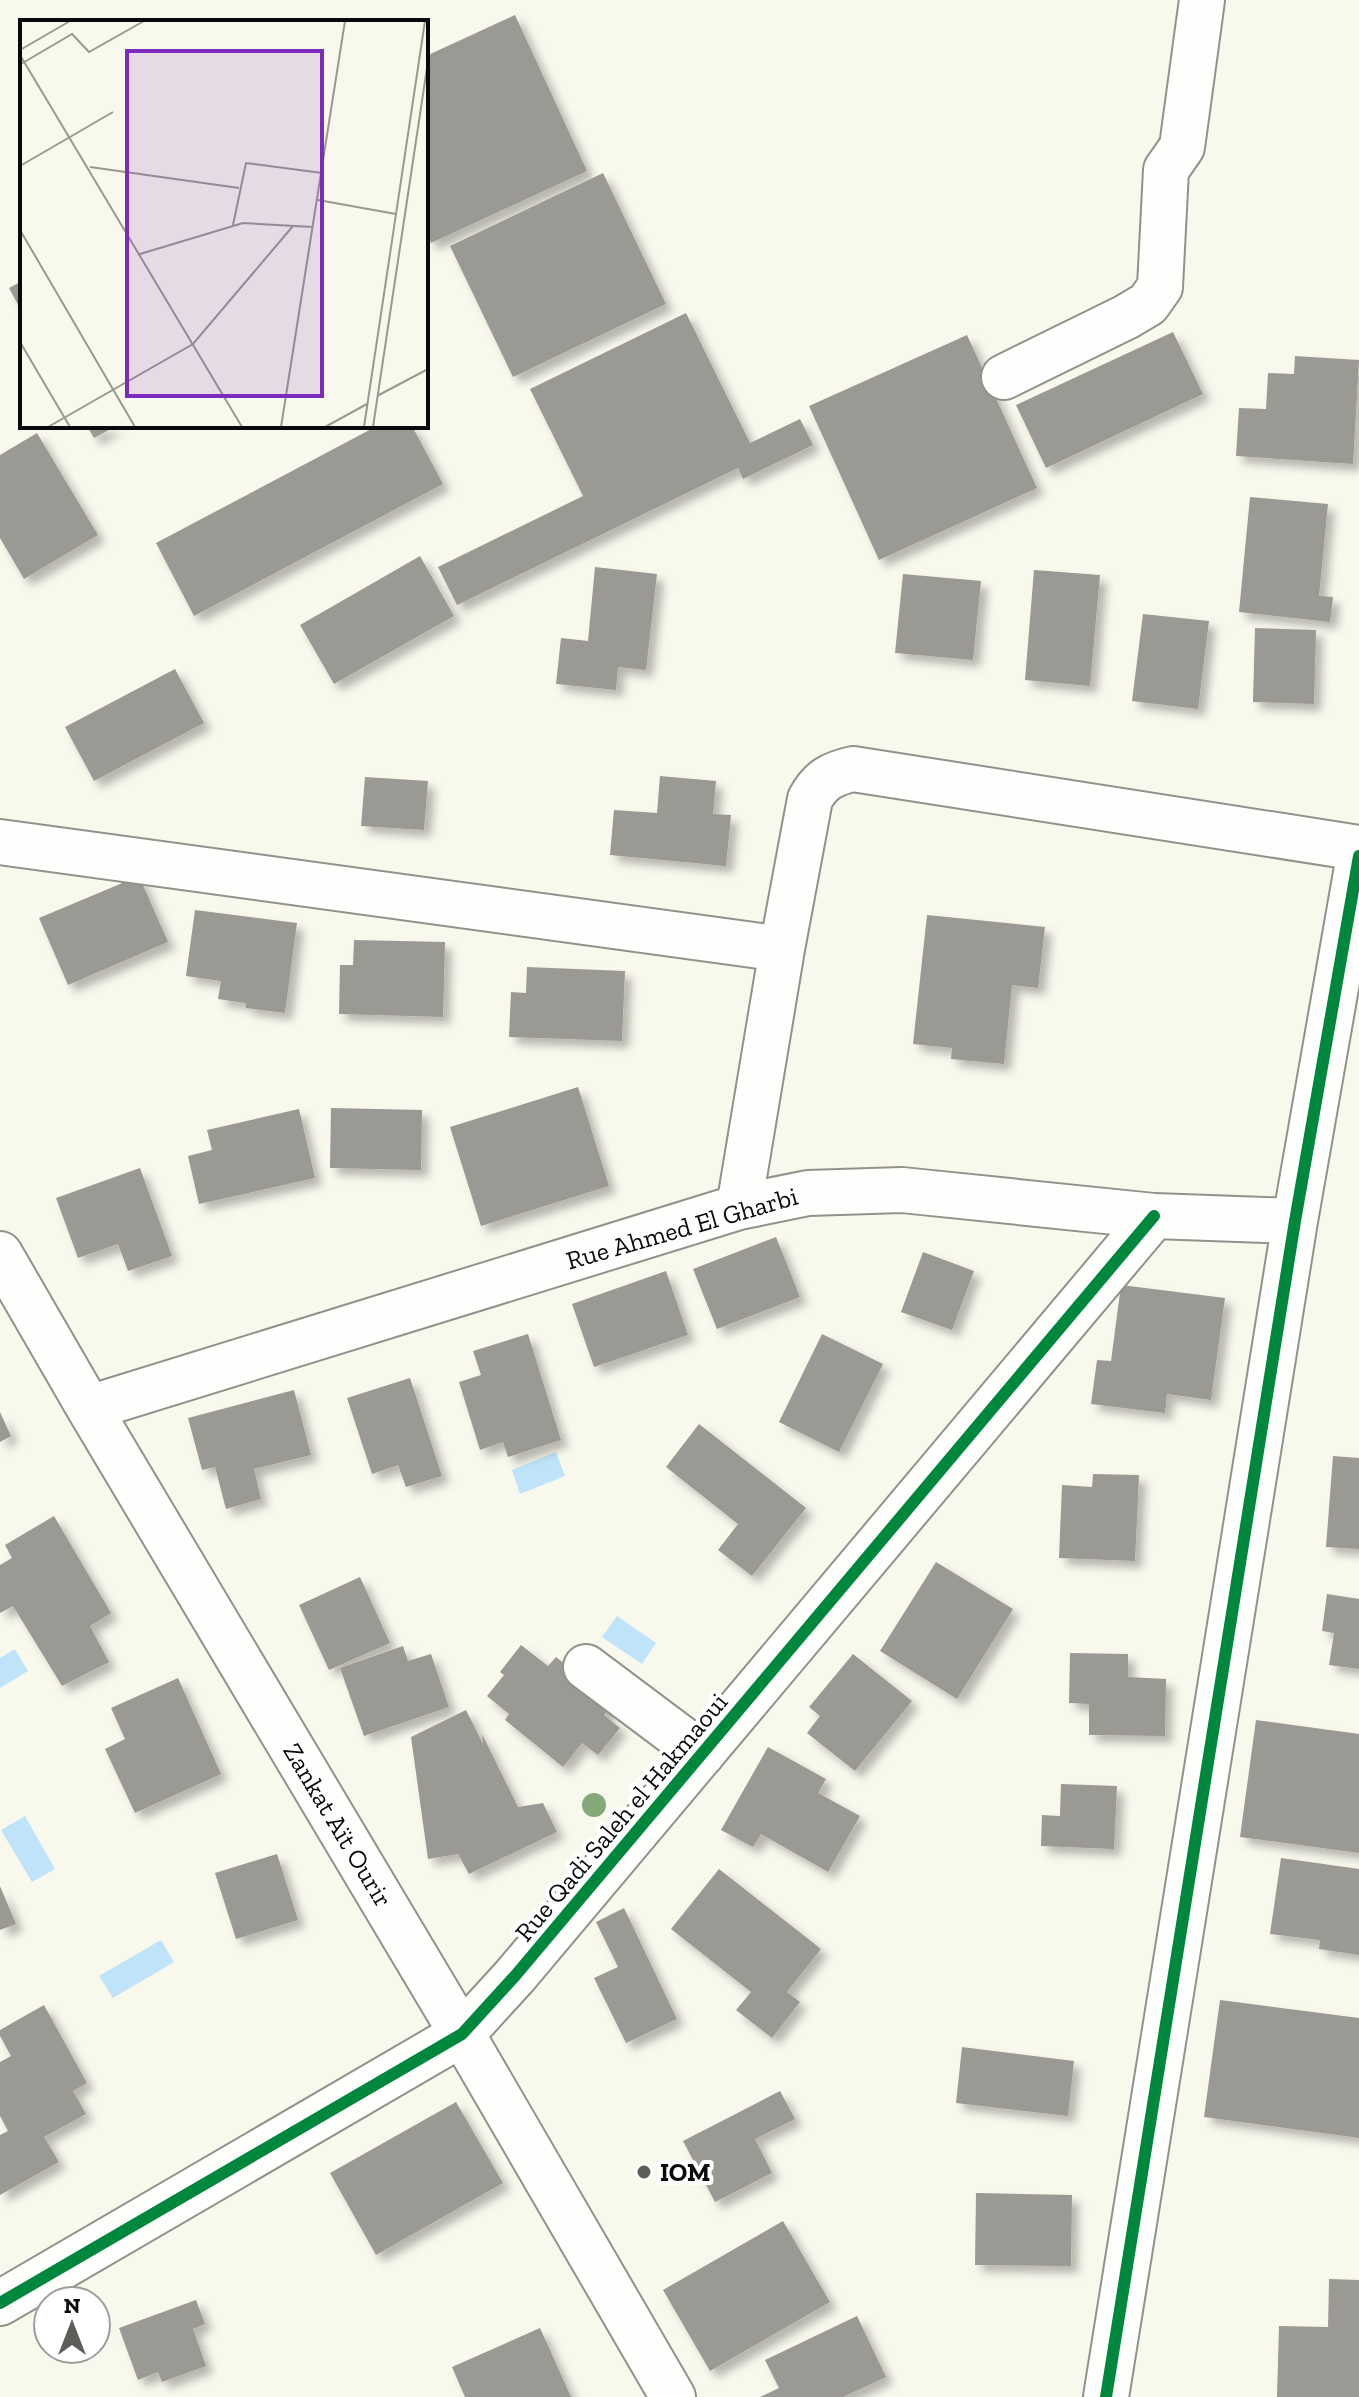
<svg xmlns="http://www.w3.org/2000/svg" width="1359" height="2397" viewBox="0 0 1359 2397" font-family="'Zilla Slab',serif">
<style>
.water{fill:#bfe3f8}
.building{fill:#9b9993;filter:url(#shadow)}
.lines{fill:none;stroke-linecap:round;stroke-linejoin:round}
.minor-casing{stroke:#92918c;stroke-width:48}
.minor{stroke:#fefefc;stroke-width:44}
.cycleway-casing{stroke:#fff;stroke-width:17}
.cycleway{stroke:#00873e;stroke-width:12}
.tree{fill:#84a877}
.poi-dot{fill:#5e5d59;stroke:#fff;stroke-width:3}
.labels{text-anchor:middle;dominant-baseline:central;stroke-width:8;stroke-linejoin:round;paint-order:stroke}
.street-label{font-size:26px;fill:#0a0a0a;stroke:#fff}
.poi-label{font-size:26px;font-weight:bold;fill:#0a0a0a;stroke:#fff;text-anchor:start}
.inset-road{fill:none;stroke:#999992;stroke-width:2}
.view{fill:#7b2cbf;fill-opacity:0.15;stroke:#7b2cbf;stroke-width:4}
.inset-edge{fill:none;stroke:#0a0a0a;stroke-width:4}
</style>
<defs>
<filter id="shadow"><feDropShadow dx="7" dy="7" stdDeviation="4" flood-color="#0004"/></filter>
</defs>
<rect width="100%" height="100%" fill="#f9f8ed"/>
<!-- water -->
<path class="water" d="M556 1452 565 1476 520 1494 512 1470Z
M617 1616 656 1643 642 1664 602 1637Z
M15 1649 28 1671 0 1688V1658Z
M25 1816 55 1869 32 1882 1 1830Z
M161 1940 174 1962 113 1998 99 1976Z"/>
<!-- building -->
<path class="building" d="M515 15 587 171 431 243 426 233V56Z
M603 173 666 304 513 377 450 246Z
M22 281V312L9 288Z
M686 313 750 443 800 419 813 445 743 479 738 468 457 605 438 567 583 496 530 389Z
M1173 332 1203 394 1046 468 1016 405Z
M967 335 1037 488 879 560 809 406Z
M1295 356 1359 360 1353 464 1236 456 1239 408 1266 409 1268 373 1294 374Z
M87 426H116L94 438Z
M377 426H412L443 484 194 616 156 543Z
M37 433 98 535 24 579 0 538V455Z
M1250 497 1328 504 1319 596 1333 597 1330 622 1239 612Z
M420 556 454 616 334 684 300 625Z
M595 567 657 574 646 670 618 667 616 690 556 684 561 638 588 641Z
M1034 570 1100 575 1090 686 1025 680Z
M903 574 981 581 973 660 895 653Z
M1143 614 1209 621 1198 709 1132 701Z
M1255 628 1316 630 1314 704 1253 702Z
M175 669 204 723 94 781 65 727Z
M660 776 716 781 713 814 731 815 726 866 610 855 614 810 657 813Z
M365 777 428 781 424 830 361 826Z
M139 876 168 942 68 985 39 918Z
M195 910 297 923 285 1013 246 1008V1003L218 999 221 981 186 976Z
M927 915 1045 927 1038 988 1012 985 1004 1064 951 1059 952 1048 913 1044Z
M354 940 445 942 443 1017 339 1014 340 965H353Z
M527 967 625 971 622 1041 509 1037 511 992 526 993Z
M578 1087 609 1186 481 1226 450 1127Z
M331 1108 422 1110 421 1170 330 1168Z
M299 1109 315 1178 199 1204 188 1156 212 1150 207 1130Z
M140 1168 172 1256 128 1271 118 1244 78 1258 56 1198Z
M776 1237 800 1297 717 1329 693 1269Z
M923 1252 974 1271 952 1330 901 1312Z
M666 1271 688 1335 594 1367 572 1304Z
M1121 1285 1225 1298 1211 1400 1167 1394 1165 1413 1091 1404 1097 1360 1111 1361Z
M528 1334 561 1440 508 1457 503 1442 480 1450 459 1382 481 1375 473 1351Z
M822 1334 883 1364 839 1452 779 1422Z
M410 1378 442 1476 406 1487 398 1465 372 1474 347 1398Z
M294 1390 311 1455 254 1469 261 1499 226 1509 215 1467 202 1470 188 1418Z
M0 1412 11 1436 0 1442Z
M699 1424 806 1508 752 1576 718 1550 738 1524 666 1467Z
M1333 1456 1359 1458V1549L1326 1547Z
M1093 1474 1139 1475 1135 1561 1059 1558 1062 1485 1092 1487Z
M54 1516 111 1613 90 1626 109 1662 62 1686 13 1606 0 1613V1565L12 1558 5 1545Z
M936 1562 1013 1609 957 1699 880 1651Z
M360 1577 390 1643 329 1670 299 1605Z
M1327 1594 1359 1599V1669L1329 1665 1334 1633 1322 1631Z
M521 1645 548 1666 556 1657 614 1703 604 1715 620 1728 598 1755 582 1743 563 1767 505 1720 509 1714 487 1696 504 1675 500 1672Z
M403 1646 408 1661 431 1654 449 1707 364 1736 340 1668Z
M1070 1653 1128 1654V1677L1166 1679 1165 1736 1089 1735V1704L1069 1703Z
M853 1654 912 1701 855 1771 807 1733 820 1716 809 1707Z
M178 1678 221 1774 135 1813 105 1749 125 1739 111 1708Z
M466 1710 483 1744 482 1734 518 1807 543 1803 557 1832 469 1874 458 1854 428 1859 411 1737Z
M1256 1720 1359 1734V1853L1240 1837Z
M768 1747 826 1779 818 1793 860 1816 828 1872 761 1834 753 1847 721 1830Z
M1061 1784 1117 1786 1114 1849 1041 1846 1042 1815 1060 1816Z
M277 1854 298 1920 236 1939 215 1873Z
M1281 1858 1359 1869V1955L1319 1949 1320 1940 1270 1934Z
M719 1869 821 1949 787 1992 800 2002 772 2038 736 2010 751 1992 671 1929Z
M0 1886 16 1924 0 1930Z
M624 1908 677 2019 626 2043 594 1978 618 1967 596 1922Z
M1220 2000 1359 2018V2138L1204 2117Z
M44 2005 87 2083 73 2091 86 2114 44 2137 59 2162 0 2195V2135L8 2131 0 2116V2062L11 2056 0 2036V2030Z
M962 2047 1074 2061 1068 2116 956 2103Z
M780 2091 795 2119 755 2139 772 2173 715 2202 683 2141Z
M456 2102 503 2183 376 2255 330 2173Z
M976 2193 1072 2195 1071 2266 975 2265Z
M783 2221 830 2302 710 2371 663 2290Z
M1329 2279 1359 2280V2397H1277L1279 2326 1328 2327Z
M196 2300 205 2324 193 2329 206 2366 162 2382 158 2372 138 2380 119 2328Z
M857 2316 886 2377 843 2397H760L779 2388 765 2360Z
M540 2328 571 2397H465L452 2367Z"/>
<g class="lines">
<!-- minor casing -->
<g class="minor-casing">
<path id="minor" d="M1004 377 1126 317 1148 304 1160 287 1166 170 1182 147 1202 0
M0 842 782 949
M739 1207 782 949 810 799C821 779 832 774 853 769L1359 848
M0 1254 89 1408 462 2034 673 2397
M89 1408 739 1207 808 1193 902 1190 1154 1216 1295 1221
M586 1667 702 1754
M0 2303 462 2034 515 1976 1154 1216
M1106 2397 1295 1221 1359 856"/>
</g>
<!-- minor -->
<use href="#minor" class="minor"/>
<!-- cycleway casing -->
<g class="cycleway-casing">
<path id="cycleway" d="M0 2303 462 2034 515 1976 1154 1216
M1106 2397 1295 1221 1359 856"/>
</g>
<!-- cycleway -->
<use href="#cycleway" class="cycleway"/>
</g>
<!-- trees -->
<circle class="tree" cx="594" cy="1805" r="12"/>
<!-- markers -->
<circle class="poi-dot" cx="644" cy="2172" r="8"/>
<g class="labels">
<!-- street labels -->
<g class="street-label">
<text transform="translate(682 1228) rotate(-16)">Rue Ahmed El Gharbi</text>
<text transform="translate(621 1817) rotate(-50)">Rue Qadi Saleh el Hakmaoui</text>
<text transform="translate(338 1825) rotate(59)">Zankat Aït Ourir</text>
</g>
<!-- poi labels -->
<g class="poi-label">
<text x="660" y="2172">IOM</text>
</g>
</g>
<!-- overview -->
<g transform="translate(20 20)">
<rect width="408" height="408" fill="#f9f8ed"/>
<path class="inset-road" d="M0 30 50 1M0 35 222 407M1 44 52 14 69 32 124 1M0 146 93 92M70 147 219 168M298 180 376 194M213 205 226 143 302 153M0 210 115 407M120 234 223 203 293 207M0 322 50 407M357 376 408 349M28 407 173 324 273 206M261 407 325 1M305 407 347 384M344 407 405 1M353 407 408 41"/>
<path class="view" d="M107 31H302V376H107Z"/>
<rect width="408" height="408" class="inset-edge"/>
</g>
<!-- north arrow -->
<g transform="translate(72 2325)"><circle r="38" fill="#ffffff" stroke="#9d9d9d" stroke-width="2"/>
<path d="M0-6L14 30L0 20L-14 30Z" fill="#5e5d59"/>
<text y="-12" font-size="22" font-weight="bold" text-anchor="middle" fill="#0a0a0a">N</text>
</g>
</svg>
